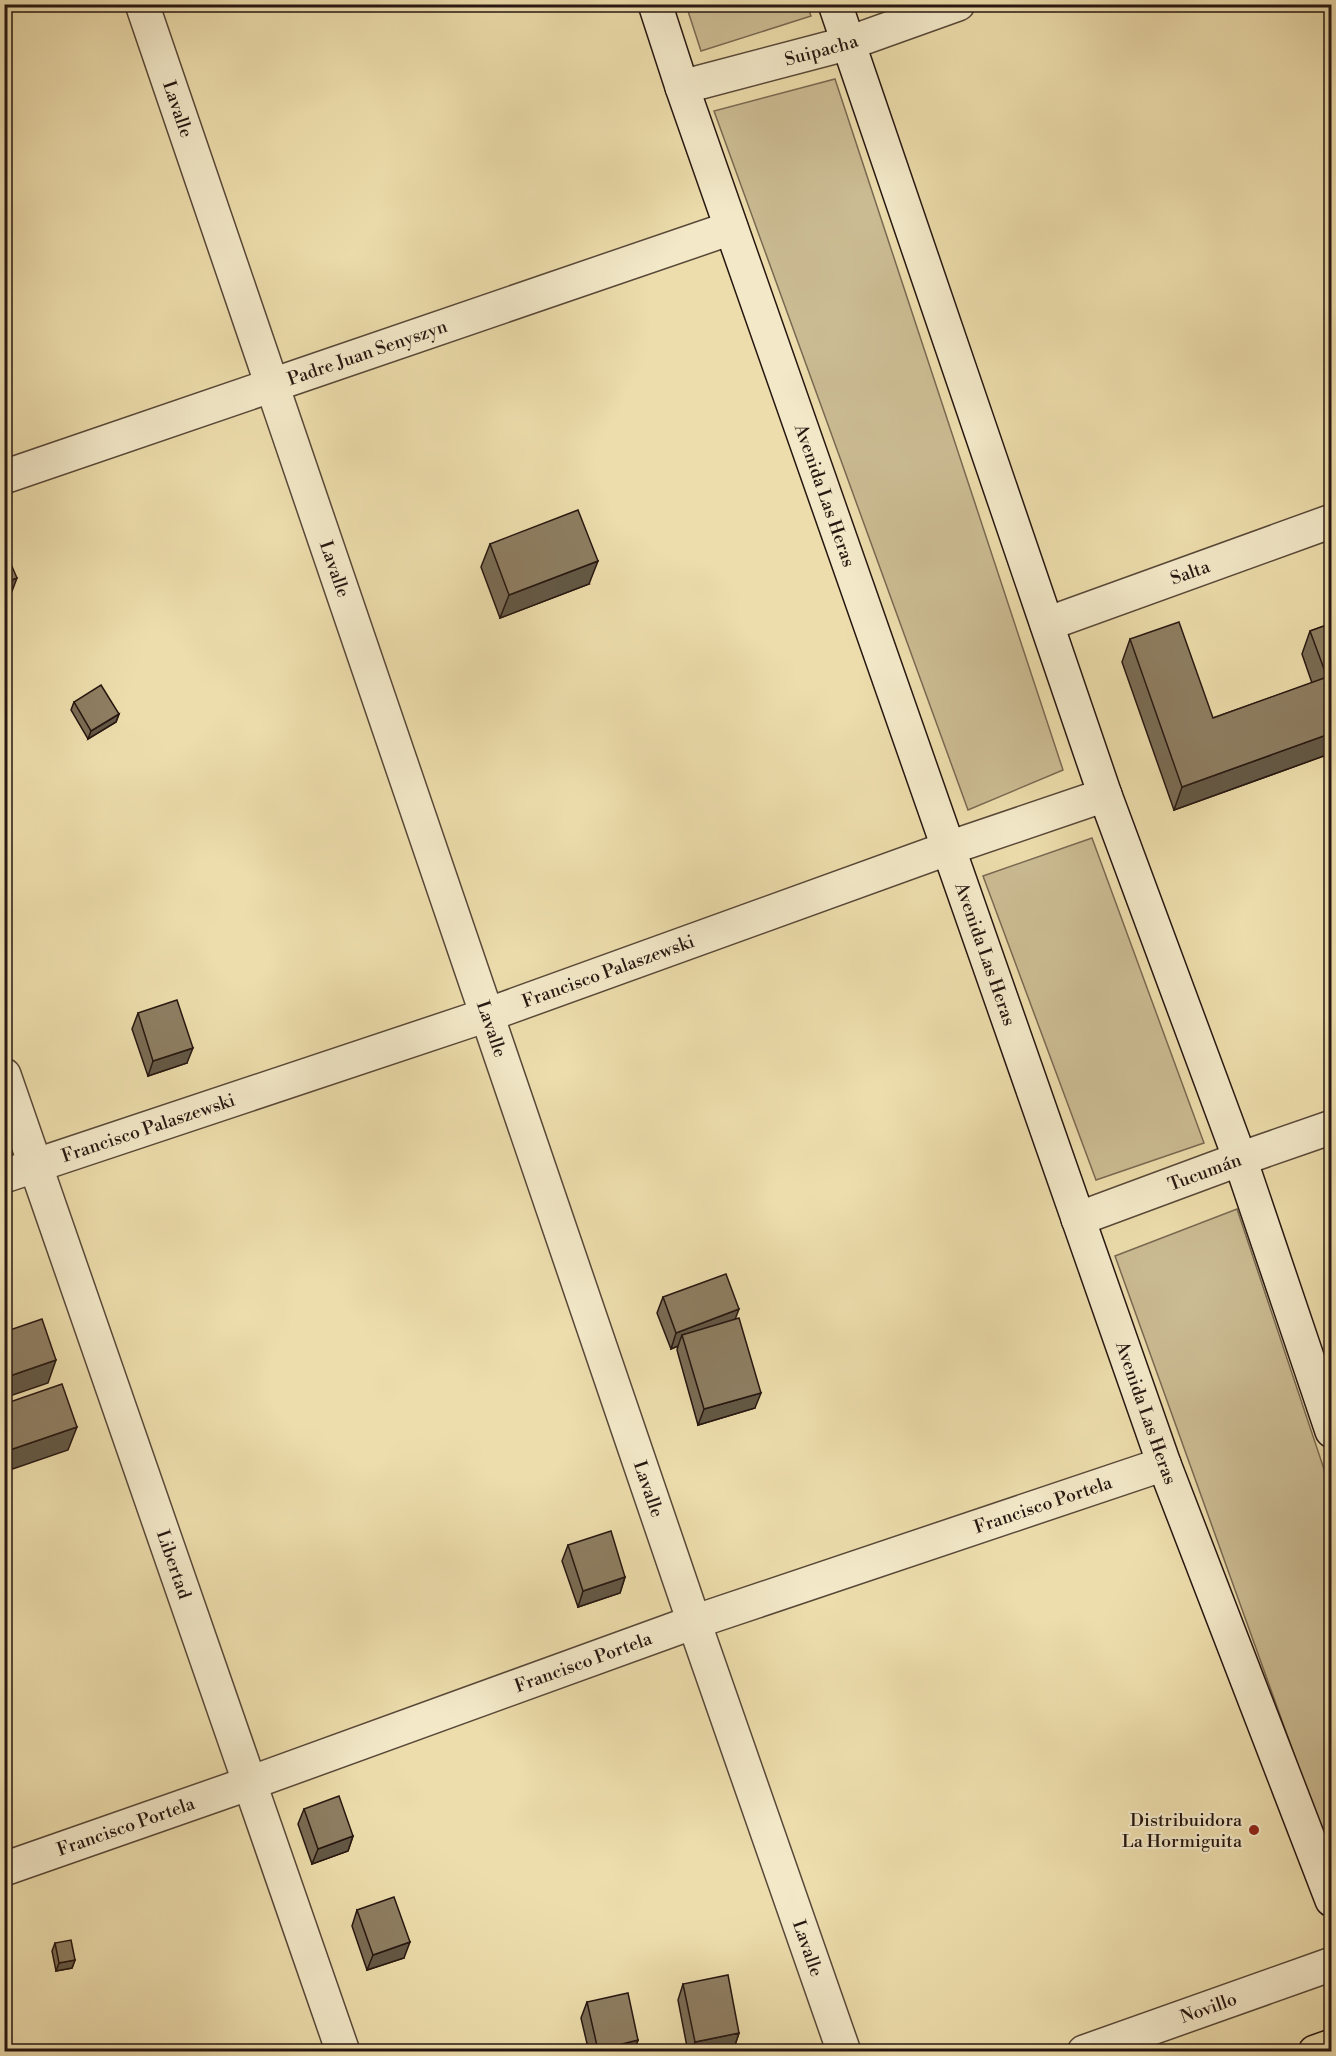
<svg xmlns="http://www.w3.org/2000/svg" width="1336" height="2056" viewBox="0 0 1336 2056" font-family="'Libre Bodoni',serif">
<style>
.green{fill:#cbbb92;stroke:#796952;stroke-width:1.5}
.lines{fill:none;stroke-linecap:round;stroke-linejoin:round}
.minor-casing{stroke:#584838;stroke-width:36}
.secondary-casing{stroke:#271711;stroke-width:36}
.primary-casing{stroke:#271711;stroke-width:36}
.minor{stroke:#f3e9c9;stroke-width:33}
.secondary{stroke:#f3e9c9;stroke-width:33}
.primary{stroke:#edddac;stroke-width:33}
.wall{fill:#7a6c54;stroke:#271711;stroke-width:1.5}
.shaded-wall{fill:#635845;stroke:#271711;stroke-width:1.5}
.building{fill:#8e7e62;stroke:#271711;stroke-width:1.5}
.poi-dot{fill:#8f2418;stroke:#f3e9c9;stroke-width:2}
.labels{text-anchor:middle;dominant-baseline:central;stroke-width:4.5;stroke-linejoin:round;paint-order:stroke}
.street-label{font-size:18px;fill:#271711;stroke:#f3e9c9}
.poi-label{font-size:18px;fill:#271711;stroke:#f3e9c9;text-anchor:end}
</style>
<rect width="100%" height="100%" fill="#edddac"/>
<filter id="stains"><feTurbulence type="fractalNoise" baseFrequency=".00333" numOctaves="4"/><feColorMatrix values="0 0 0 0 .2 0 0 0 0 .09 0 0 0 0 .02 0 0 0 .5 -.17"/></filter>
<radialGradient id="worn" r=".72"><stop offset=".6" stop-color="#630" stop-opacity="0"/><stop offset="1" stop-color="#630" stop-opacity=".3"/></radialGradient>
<!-- green -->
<path class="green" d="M686 5H807L811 16 701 51Z
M835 79 1063 770 968 810 714 111Z
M1092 838 1204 1143 1096 1180 983 876Z
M1237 1209 1331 1490V1857L1115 1256Z"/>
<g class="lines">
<!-- minor casing -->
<g class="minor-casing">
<g id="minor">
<path id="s1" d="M142 4 694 1622 844 2052"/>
<path id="s2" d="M682 87 849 43 958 4"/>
<path id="s3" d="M4 477 731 228"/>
<path id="s4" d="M1047 624 1332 521"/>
<path id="s5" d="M4 1075 343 2052"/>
<path id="s6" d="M4 1176 487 1015 949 848 1105 795"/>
<path id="s7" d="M1078 1219 1240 1159 1332 1127"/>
<path id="s8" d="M4 1869 250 1783 694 1622 1164 1464"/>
<path id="s9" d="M1084 2052 1332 1964"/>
</g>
</g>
<!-- secondary casing -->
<g class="secondary-casing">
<g id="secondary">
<path id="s10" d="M655 4 682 87 1164 1464 1332 1900"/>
<path d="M835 4 1105 795 1240 1159 1332 1431"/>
</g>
</g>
<!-- primary casing -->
<g class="primary-casing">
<path id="primary" d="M1315 2052 1332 2046"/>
</g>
<!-- minor -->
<use href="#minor" class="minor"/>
<!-- secondary -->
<use href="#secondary" class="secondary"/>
<!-- primary -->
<use href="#primary" class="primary"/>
</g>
<!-- wall -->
<path class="wall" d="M490 544 589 584 500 618 481 567Z
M1332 623V753L1174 810 1122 662 1130 639 1213 718 1312 683 1302 654 1310 631Z
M74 702 119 714 116 722 88 739 71 710Z
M138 1013 187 1063 148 1076 132 1029Z
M663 1297 735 1319 755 1408 698 1425 677 1350 678 1346 671 1349 657 1313Z
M568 1545 625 1577 620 1593 578 1607 562 1561Z
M304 1809 353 1836 348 1851 312 1864 298 1824Z
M357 1910 404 1958 367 1970 352 1926Z
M55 1943 75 1960 72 1968 56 1971 52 1951Z
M683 1984 739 2033 734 2048 718 2052H688L678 2000Z
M587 2002 638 2040 634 2052H589L581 2018Z"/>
<!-- shaded-wall -->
<path class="shaded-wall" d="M598 561 589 584 500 618 509 595Z
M17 578 11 594 4 597V583Z
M119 714 116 722 88 739 91 731Z
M1332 733V753L1174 810 1182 787Z
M193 1048 187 1063 148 1076 153 1061Z
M739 1309 733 1325 682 1335 678 1346 671 1349 676 1333Z
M56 1360 48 1383 4 1398V1378Z
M761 1393 755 1408 698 1425 704 1409Z
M77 1427 68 1450 4 1472V1452Z
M625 1577 620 1593 578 1607 583 1591Z
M353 1836 348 1851 312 1864 318 1849Z
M410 1942 404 1958 367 1970 373 1955Z
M75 1960 72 1968 56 1971 59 1963Z
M739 2033 734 2048 718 2052H691L695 2042Z
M638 2040 634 2052H597L598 2050Z"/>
<!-- building -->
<path class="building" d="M578 510 598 561 509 595 490 544Z
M4 548 17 578 4 583Z
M1179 622 1213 718 1327 677 1310 631 1332 623V733L1182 787 1130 639Z
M101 685 119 714 91 731 74 702Z
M177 1000 193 1048 153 1061 138 1013Z
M726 1274 739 1309 676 1333 663 1297Z
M739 1318 761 1393 704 1409 682 1335Z
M42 1319 56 1360 4 1378V1332Z
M62 1384 77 1427 4 1452V1404Z
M611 1531 625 1577 583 1591 568 1545Z
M339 1796 353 1836 318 1849 304 1809Z
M394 1897 410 1942 373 1955 357 1910Z
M71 1940 75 1960 59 1963 55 1943Z
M728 1975 739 2033 695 2042 683 1984Z
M628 1993 638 2040 598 2050 587 2002Z"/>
<!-- markers -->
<circle class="poi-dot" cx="1254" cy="1830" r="6"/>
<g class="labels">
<!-- street labels -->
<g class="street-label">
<text stroke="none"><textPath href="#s2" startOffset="144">Suipacha</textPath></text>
<text stroke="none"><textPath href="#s1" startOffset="111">Lavalle</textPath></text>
<text stroke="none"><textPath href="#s3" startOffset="384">Padre Juan Senyszyn</textPath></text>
<text stroke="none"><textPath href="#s10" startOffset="520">Avenida Las Heras</textPath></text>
<text stroke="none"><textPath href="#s1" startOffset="597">Lavalle</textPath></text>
<text stroke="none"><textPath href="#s4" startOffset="152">Salta</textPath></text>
<text stroke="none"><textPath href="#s10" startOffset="1006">Avenida Las Heras</textPath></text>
<text stroke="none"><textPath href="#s6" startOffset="638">Francisco Palaszewski</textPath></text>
<text stroke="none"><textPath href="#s1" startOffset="1083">Lavalle</textPath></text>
<text stroke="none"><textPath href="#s6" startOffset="152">Francisco Palaszewski</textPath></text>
<text stroke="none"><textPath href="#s7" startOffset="135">Tucumán</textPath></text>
<text stroke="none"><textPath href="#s10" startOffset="1492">Avenida Las Heras</textPath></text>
<text stroke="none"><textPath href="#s1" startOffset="1569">Lavalle</textPath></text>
<text stroke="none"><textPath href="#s8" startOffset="1101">Francisco Portela</textPath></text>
<text stroke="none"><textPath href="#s5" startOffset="518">Libertad</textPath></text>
<text stroke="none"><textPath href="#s8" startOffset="615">Francisco Portela</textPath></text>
<text stroke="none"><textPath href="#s8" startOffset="129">Francisco Portela</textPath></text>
<text stroke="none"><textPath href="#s1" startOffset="2055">Lavalle</textPath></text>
<text stroke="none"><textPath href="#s9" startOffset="132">Novillo</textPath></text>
</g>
<!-- poi labels -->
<g class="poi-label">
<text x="1242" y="1820">Distribuidora<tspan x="1242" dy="21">La Hormiguita</tspan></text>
</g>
</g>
<!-- margin -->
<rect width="1336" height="2056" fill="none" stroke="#edddac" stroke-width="24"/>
<rect x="6" y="6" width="1324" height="2044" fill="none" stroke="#271711" stroke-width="3"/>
<rect x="12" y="12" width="1312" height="2032" fill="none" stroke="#271711" stroke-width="1.5"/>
<rect width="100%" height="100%" filter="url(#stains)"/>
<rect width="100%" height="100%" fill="url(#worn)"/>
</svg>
